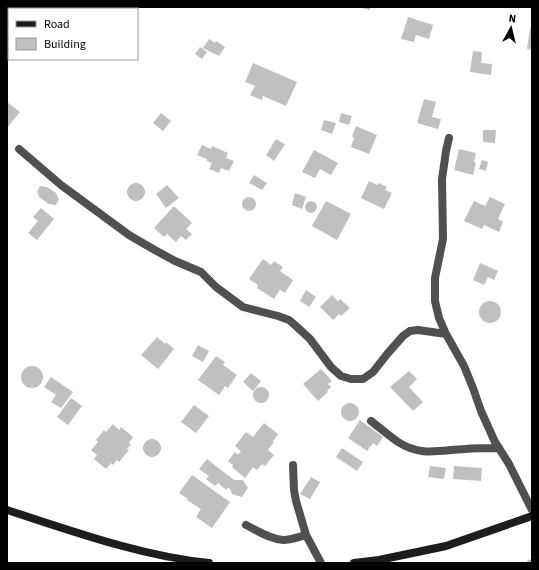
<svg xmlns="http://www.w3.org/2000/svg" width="539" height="570" viewBox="0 0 539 570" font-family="'Source Sans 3',sans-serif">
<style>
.building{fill:#c0c0c0}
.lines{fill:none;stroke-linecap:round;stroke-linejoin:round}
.lane{stroke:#505050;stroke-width:8}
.street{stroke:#505050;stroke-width:8}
.secondary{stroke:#1d1d1d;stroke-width:8}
</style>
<rect width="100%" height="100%" fill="#fff"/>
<!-- building -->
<path class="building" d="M357 7H370V10Z
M408 17 433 25 429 39 416 35 414 42 401 39Z
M530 28H532V50L527 49Z
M209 39 215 43 216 41 225 47 219 56 203 48Z
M200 47 207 52 202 59 195 54Z
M473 51 482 52 481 63 492 64 491 75 470 72Z
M253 63 297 82 286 106 263 96 262 100 250 95 255 86 245 82Z
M424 99 436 102 432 117 441 119 438 129 417 123Z
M7 102 20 112 7 128Z
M161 113 171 121 163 131 153 123Z
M341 113 352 116 349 125 339 122Z
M324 120 336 123 332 134 321 130Z
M356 126 377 135 369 154 351 147 354 138 352 136Z
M483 130H496L495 143 483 142Z
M276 139 285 144 274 161 266 155Z
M202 145 211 149 212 146 228 153 226 158 234 161 229 171 221 168 219 173 209 169 212 163 207 161V159L197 155Z
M459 149 476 153 474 162 476 163 473 175 454 170Z
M314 150 338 163 331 175 320 169 315 178 302 172Z
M482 160 488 162 486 171 479 169Z
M254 175 267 183 262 190 249 183Z
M369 181 377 185 379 183 387 187 385 190 392 193 384 209 361 198Z
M127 192a9 9 0 1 1 18 0a9 9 0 1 1-18 0Z
M167 185 179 198 166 208 156 194Z
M40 186 47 187 56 193 59 200 56 205 49 204 40 198 37 192Z
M295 193 306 197 302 209 292 205Z
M242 204a7 7 0 1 1 14 0a7 7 0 1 1-14 0Z
M490 197 505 204 498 219 503 222 499 232 484 225 482 229 464 221 474 201 485 206Z
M326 201 351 214 337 240 312 226Z
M305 207a6 6 0 1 1 12 0a6 6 0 1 1-12 0Z
M174 206 192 223 186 229 192 234 186 240 181 236 176 242 167 234 164 237 154 228Z
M41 208 54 219 37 240 28 233 38 221 33 217Z
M263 259 271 265 274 261 283 267 280 271 293 280 285 293 280 290 274 299 257 288 258 285 249 279Z
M480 263 498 271 494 280 488 277 484 285 473 280Z
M306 290 316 297 309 307 300 301Z
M332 295 338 301 340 299 350 308 341 316 339 314 333 320 320 307Z
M479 312a11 11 0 1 1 22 0a11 11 0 1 1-22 0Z
M157 337 165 344 166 342 174 349 158 369 141 355Z
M198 345 209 351 203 362 192 356Z
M216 356 225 362 223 365 237 375 228 388 225 386 219 395 198 380Z
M21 377a11 11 0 1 1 22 0a11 11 0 1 1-22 0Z
M321 369 332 381 328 384 331 387 327 391 328 392 318 401 303 384Z
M409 371 417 379 409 387 423 402 413 411 390 387Z
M251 373 261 381 253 391 243 382Z
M51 377 73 392 61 408 51 402 56 395 44 387Z
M253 395a8 8 0 1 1 16 0a8 8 0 1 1-16 0Z
M71 398 82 406 68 425 57 417Z
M341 412a9 9 0 1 1 18 0a9 9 0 1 1-18 0Z
M194 405 209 416 196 433 181 422Z
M360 420 383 437 377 446 373 443 367 451 348 438Z
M264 423 278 434 273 441 274 442 268 450 274 455 265 466 262 464 257 470 253 467 245 478 232 467 233 465 228 461 235 452 238 455 241 451 235 446 246 432 253 437Z
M113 424 119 430 121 427 133 437 129 443 131 445 127 449 129 450 119 462 117 460 113 465 111 463 106 469 94 459 97 455 91 450 98 442 96 440 104 430 106 432Z
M143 448a9 9 0 1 1 18 0a9 9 0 1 1-18 0Z
M342 448 363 462 357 471 336 457Z
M207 459 234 480H243L248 488 242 497 232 494 229 487 226 490 218 483 215 486 206 479 209 476 199 469Z
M430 466 446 468 444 479 428 477Z
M454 466 482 468 481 481 453 479Z
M192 475 230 502 212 528 196 517 201 509 187 500 188 499 179 493Z
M311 477 320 482 310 499 300 494Z
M532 559V563H526L528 560Z"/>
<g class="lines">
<!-- lane -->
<path class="lane" d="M293 465 294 490 296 501 306 535 321 563
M246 525C258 531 270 539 283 540 291 540 298 537 306 535"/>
<!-- street -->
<path class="street" d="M449 138 446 151 442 179 443 239 435 278V301L439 318 446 334 464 366 473 388 481 411 495 442 509 464 532 510
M19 149 61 185 129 235 153 249 175 261 201 272 216 287 243 307 278 316 289 320 296 326 310 339 331 367 341 376 351 379H363L373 372 388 353 403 336 410 331 418 330 446 334
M371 421C380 428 389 436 398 442 421 457 440 450 465 449 476 448 488 448 499 448"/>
<!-- secondary -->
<path class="secondary" d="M7 510C72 531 141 556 209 563
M354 563 379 560 446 546 532 516"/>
</g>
<!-- border -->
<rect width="539" height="570" fill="none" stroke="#000000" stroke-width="16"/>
<!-- legend -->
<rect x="8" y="8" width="130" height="52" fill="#ffffff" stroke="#999999"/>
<rect x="16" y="21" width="20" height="6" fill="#1d1d1d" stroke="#999999"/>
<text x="44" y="28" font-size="12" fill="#000000">Road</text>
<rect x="16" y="38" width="20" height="12" fill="#c0c0c0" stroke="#999999"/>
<text x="44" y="48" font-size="12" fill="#000000">Building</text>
<!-- north arrow -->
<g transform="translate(511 28) rotate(8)" stroke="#ffffff" stroke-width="3" paint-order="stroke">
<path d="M0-3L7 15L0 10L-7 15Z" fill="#000000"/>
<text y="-6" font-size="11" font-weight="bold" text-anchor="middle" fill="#000000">N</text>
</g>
</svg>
